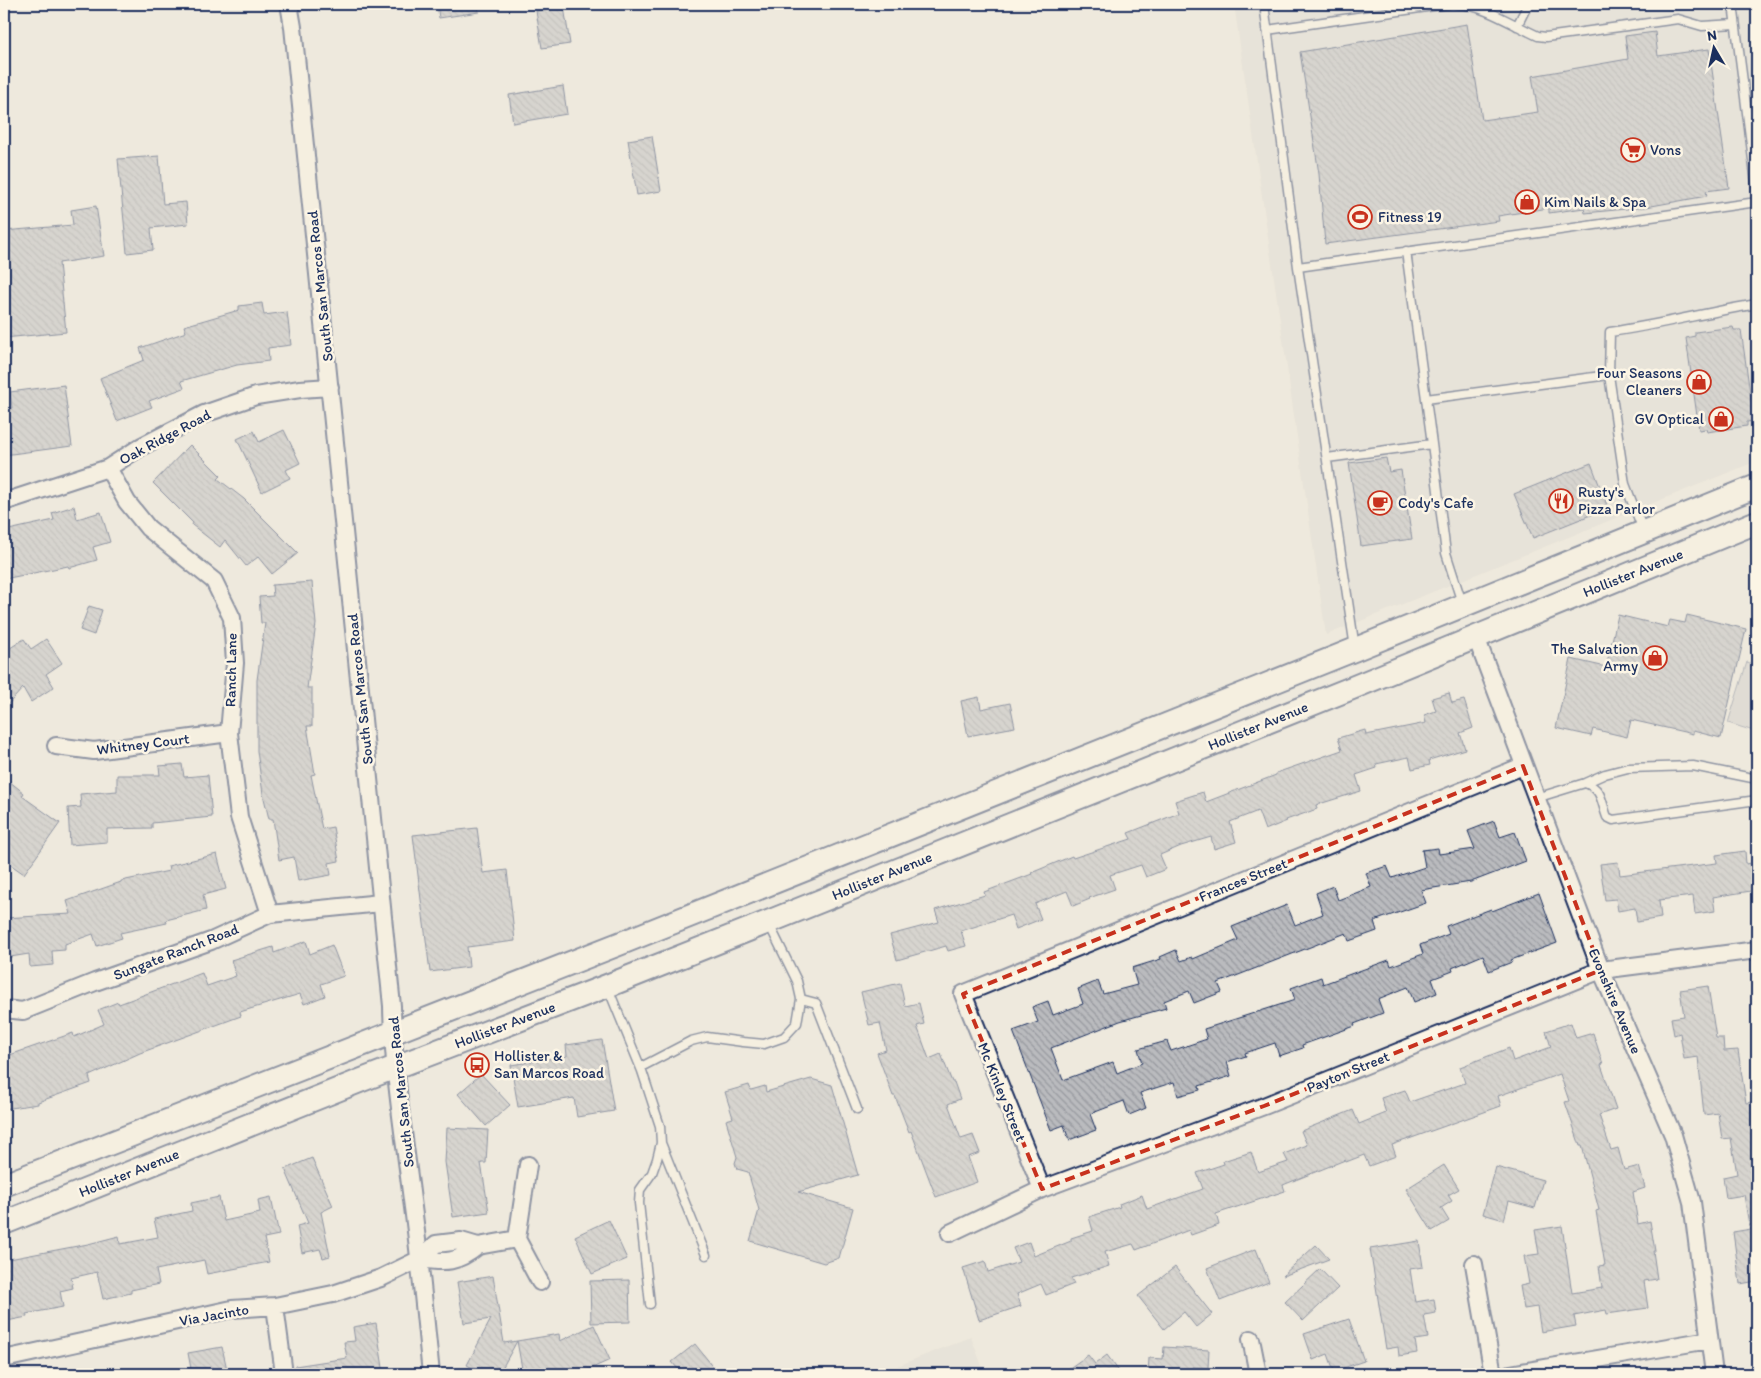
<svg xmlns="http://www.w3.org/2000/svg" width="1761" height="1378" viewBox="0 0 1761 1378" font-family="Itim,sans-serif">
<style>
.built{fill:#dedbd4}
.green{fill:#cfcdca;stroke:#757e94}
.building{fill:url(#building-back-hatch);stroke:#1b2f5e}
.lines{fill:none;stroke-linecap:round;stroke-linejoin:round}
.lane-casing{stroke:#1b2f5e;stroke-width:11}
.street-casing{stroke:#1b2f5e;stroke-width:20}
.secondary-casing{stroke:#1b2f5e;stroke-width:26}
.lane{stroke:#fcf5e5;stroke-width:8}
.street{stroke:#fcf5e5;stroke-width:16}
.secondary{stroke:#fcf5e5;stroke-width:22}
.marked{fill:none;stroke:#c8321e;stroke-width:4;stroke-dasharray:10 6;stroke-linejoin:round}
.labels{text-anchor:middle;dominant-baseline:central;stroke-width:5;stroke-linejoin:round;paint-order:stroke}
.poi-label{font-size:15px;fill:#1b2f5e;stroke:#fcf5e5;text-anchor:start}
.street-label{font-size:15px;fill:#1b2f5e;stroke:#fcf5e5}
</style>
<defs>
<pattern id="building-back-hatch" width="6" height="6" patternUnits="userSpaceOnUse" patternTransform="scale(1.25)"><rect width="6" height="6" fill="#babbbe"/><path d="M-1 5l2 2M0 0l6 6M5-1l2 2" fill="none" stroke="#96989e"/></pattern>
</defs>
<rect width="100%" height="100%" fill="#eee9dd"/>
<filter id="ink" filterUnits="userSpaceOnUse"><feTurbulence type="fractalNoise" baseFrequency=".02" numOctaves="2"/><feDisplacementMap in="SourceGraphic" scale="10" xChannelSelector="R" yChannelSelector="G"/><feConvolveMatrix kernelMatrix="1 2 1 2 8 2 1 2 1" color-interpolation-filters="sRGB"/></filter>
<g filter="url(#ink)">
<!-- built -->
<path class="built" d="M1234 4H1650L1693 10 1748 7 1752 9 1757 8V461L1326 635Z
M971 1337 985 1374H877Z"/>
<!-- green -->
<path class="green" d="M1747 662 1757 665V732L1728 723Z"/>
<!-- building -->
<path class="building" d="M437 4H478L479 12 439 18Z
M564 7 570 44 542 48 536 11Z
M1467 24 1482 120 1538 112 1532 76 1628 59 1625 36 1655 32 1658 56 1709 49 1729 188 1706 191 1707 196 1646 207 1585 213 1584 208 1549 213V208L1498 216 1499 221 1325 244 1319 174 1300 52Z
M563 86 567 114 513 123 509 95Z
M652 136 661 191 637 195 628 140Z
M159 156 163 204 186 202 188 224 151 228 153 250 127 253 118 159Z
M96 206 104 256 59 263 66 332 4 338V231L73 225 71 210Z
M262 303 264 315 287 312 291 345 268 348 269 361 237 365 181 381 184 388 149 401 152 407 117 421 100 378 144 360 140 348 186 332 184 326 239 310V306Z
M1733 327 1734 330H1741L1754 421 1747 422V426L1707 432 1706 429 1699 430 1686 338 1695 336V332Z
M64 385 72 446 4 455V409L12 408 10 392Z
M284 430 300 463 286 470 290 478 262 492 237 439 254 431 259 442Z
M190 445 221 476 218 479 244 499 298 553 272 574 258 557 246 566 225 540 220 547 192 525 193 523 153 483Z
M1386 458 1389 472 1401 470 1412 539 1361 546 1349 463Z
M1591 463 1608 508 1533 538 1514 494Z
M74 506 77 519 101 512 110 542 93 547 97 560 69 568 68 566 4 579V531L54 520 52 513Z
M312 582 316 624 307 688H312V726H307L315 774 311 775 322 829 333 827 339 861 329 863 331 875 298 881 294 857 279 860 273 819H269L263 794 257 751V680L265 623H261L259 597 273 596 272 585Z
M89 606 102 610 94 635 80 630Z
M1618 615 1668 627 1670 620 1685 623 1687 615 1746 629 1721 738 1693 731V734L1631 720 1627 737 1593 729 1591 736 1556 728 1571 659 1606 667Z
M24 639 31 649 46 639 62 663 46 674 54 687 31 702 23 688 4 709V652Z
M1449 693 1452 703 1464 700 1473 728 1460 733 1465 749 1429 760 1430 765 1412 769 1409 757 1376 764 1377 768 1356 775 1361 791 1316 805 1317 809 1286 820 1287 821 1265 830 1258 811 1230 822 1236 842 1214 849 1211 837 1181 846 1160 855 1166 869 1146 877 1141 865 1110 875 1115 889 1089 898 1090 899 1073 906 1067 891 1035 904 1041 919 1016 929 1011 915 961 931 966 946 948 951 946 946 897 960 890 935 939 922 935 910 985 895 984 892 1032 874 1031 873 1072 856 1073 858 1131 839 1128 833 1179 813 1175 801 1203 792 1206 802 1276 775V773L1342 750 1338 738 1365 730 1366 735 1426 723 1424 715 1436 711 1432 698Z
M979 697 981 709 1010 703 1015 727 968 736 961 701Z
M182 764 184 777 208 775 212 817 152 823V828L107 829V842L70 845 68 808 81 807 80 794 117 791V775H160L159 766Z
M4 777 24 793 22 796 60 823 24 874 4 860Z
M1494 821 1500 837 1515 832 1526 861 1471 882 1421 890 1426 903 1374 921 1377 931 1349 941 1346 933 1218 983 1222 992 1194 1003 1189 991 1164 1001 1166 1008 1120 1021 1051 1048 1063 1080 1113 1062 1117 1073 1142 1063 1138 1049 1167 1041 1171 1051 1207 1039 1204 1029 1295 1000 1291 988 1321 977 1323 984 1389 960 1391 966 1423 954 1420 945 1449 934 1446 926 1491 909 1492 911 1539 893 1557 943 1511 960 1512 962 1489 971 1483 955 1452 968 1453 971 1432 979 1437 993 1414 1002 1408 987 1378 999 1383 1013 1354 1024 1355 1026 1302 1045 1303 1048 1279 1056 1275 1043 1245 1053 1246 1056 1227 1062 1231 1076 1199 1086 1200 1090 1178 1096 1174 1082 1140 1093 1146 1108 1129 1115 1124 1101 1090 1114 1096 1130 1069 1140 1064 1125 1051 1130 1013 1031 1038 1022 1032 1007 1048 1001 1053 1015 1083 1004 1078 989 1098 981 1103 994 1137 985 1132 968 1161 959 1160 957 1176 950 1181 961 1192 957 1193 959 1238 940 1232 927 1287 905 1295 925 1323 914 1316 893 1333 886 1338 900 1371 887 1366 873 1387 866 1392 878 1425 867 1422 850 1438 848 1439 854 1475 849 1468 831Z
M477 828 483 873 507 870 515 941 467 947 469 967 430 972 413 835Z
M1745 851 1746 864 1757 862V890L1713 897 1715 911 1695 914 1693 896 1659 900 1661 918 1637 922 1635 908 1618 911 1616 899 1605 900 1600 864 1618 862 1620 875 1717 863 1716 855Z
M217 854 226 889 203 895 206 910 166 920 167 923 120 933 122 938 97 946 93 934 65 944V950L52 951 53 965 30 967 29 954 4 958V918L71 914 67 901 121 882V881L169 871 168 866Z
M306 941 310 954 332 945 344 976 321 984 325 996 304 1004 300 994 240 1012 241 1016 140 1053 89 1076 91 1083 38 1102V1104L4 1109V1057L73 1033 74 1037 104 1024 98 1010 118 1002 119 1004 202 973 207 986 236 976 231 960 273 947 274 953Z
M900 983 905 1006 919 1003 924 1024 917 1026 929 1059 941 1054 952 1082H954L960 1099 948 1104 961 1139 973 1135 980 1153 968 1157 977 1182 936 1197 911 1131 909 1132 895 1096H893L877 1053 886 1050 880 1023 869 1025 861 992Z
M1708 986 1716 1038H1723L1724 1051 1738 1050 1746 1103 1757 1101V1225H1749L1744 1195 1726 1198 1723 1177 1737 1174 1731 1138 1722 1139 1718 1113 1704 1115 1698 1057 1684 1059 1680 1033 1674 1035 1671 1018 1684 1016 1680 990Z
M1571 1023 1576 1038 1593 1033 1603 1064 1601 1065 1616 1109 1599 1115 1611 1150 1618 1148 1624 1170 1639 1166 1645 1188 1633 1192 1638 1224 1650 1221 1655 1251H1653L1657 1279 1644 1281 1648 1308 1607 1314 1606 1310 1574 1316 1576 1326 1541 1332 1537 1307 1524 1309 1520 1286 1529 1284 1524 1256 1539 1254 1535 1230 1562 1226 1572 1293 1602 1288 1599 1266 1605 1265 1596 1211 1599 1210 1582 1146H1580L1565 1102 1569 1101 1560 1074 1498 1096 1501 1106 1392 1145 1396 1156 1369 1166 1364 1155 1346 1162 1345 1160 1283 1185 1285 1191 1216 1214 1219 1225 1191 1235 1189 1230 1136 1250 1133 1244 1105 1252 1109 1266 1071 1278 1074 1284 1046 1295 1041 1284 1017 1294 1021 1306 979 1320 963 1268 985 1261 988 1272 1019 1262 1013 1248 1029 1242 1034 1256 1071 1241V1238L1093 1231 1089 1217 1120 1207 1119 1204 1142 1195 1147 1209 1203 1189 1197 1173 1224 1164 1223 1161 1251 1152 1258 1172 1288 1162 1284 1154 1307 1145 1301 1131 1353 1110 1359 1124 1386 1113 1381 1098 1405 1090 1410 1102 1465 1083 1460 1067 1509 1048 1513 1061 1551 1047 1546 1031Z
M602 1040 614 1111 577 1117 574 1098 518 1107 511 1065 567 1056 566 1045Z
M481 1074 510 1105 486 1126 458 1094Z
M811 1079 832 1085 858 1175 798 1192 853 1208 839 1258 824 1263 750 1241 759 1210 748 1172 737 1169 735 1163 737 1157 726 1120 733 1118 725 1092 749 1085 751 1090 765 1086 766 1092Z
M447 1128 488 1130 486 1163H481L489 1212 453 1217 445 1162Z
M312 1158 333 1206 321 1212 330 1256 323 1258 320 1249 302 1253 297 1226 308 1223 285 1169Z
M1444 1165 1459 1189 1448 1195 1452 1201 1441 1208 1449 1221 1432 1231 1406 1189Z
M1496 1167 1543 1180 1535 1208 1509 1201 1504 1220 1483 1214Z
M219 1197 224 1221 260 1213 258 1200 271 1197 279 1235 264 1238 269 1262 207 1274 204 1260 156 1270 159 1284 131 1290V1293L103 1299 97 1272 71 1278 73 1288 60 1291 63 1307 26 1314 27 1317 7 1321 4 1305V1260L88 1244 119 1236 120 1244 158 1237 154 1219 192 1211 191 1203Z
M609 1220 627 1259 592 1274 575 1236Z
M1757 1228V1281L1740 1284 1733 1232Z
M1419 1241 1423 1267 1410 1269 1415 1302 1434 1299 1436 1313 1424 1315 1428 1338 1415 1340 1417 1353 1399 1356 1398 1347 1386 1349 1370 1249Z
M1316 1245 1329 1259 1283 1276V1275Z
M1256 1249 1269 1282 1220 1301 1207 1268Z
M1175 1267 1212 1314 1196 1327 1184 1312 1164 1329 1138 1296Z
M1320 1269 1338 1288 1303 1321 1285 1302Z
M493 1276 504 1343 517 1341 499 1374H484L467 1365 491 1319 464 1323 457 1282Z
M629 1280 630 1322 591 1323 590 1281Z
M1349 1319 1364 1361 1334 1371 1328 1354 1313 1360 1304 1334Z
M376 1323 384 1374H295V1366L347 1358 344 1342 355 1341 353 1327Z
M594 1325 610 1360 581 1373 580 1371 560 1374H523L517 1341 559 1334 560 1341Z
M695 1344 719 1374H682L672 1362Z
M222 1347 228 1374H192L188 1353Z
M1164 1347 1209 1350 1208 1368 1192 1367 1191 1374H1148L1149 1358 1163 1359Z
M1088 1355 1095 1364 1107 1355 1121 1374H1061Z"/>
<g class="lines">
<!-- lane casing -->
<g class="lane-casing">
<path id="lane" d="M1264 4 1298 267 1355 648
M1457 4C1482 4 1515 26 1538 36L1546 37 1678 19 1702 26 1735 24
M1733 4 1757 191
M1517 26 1528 4
M1267 30 1448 4
M1406 251 1426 399 1609 375 1625 484 1643 530
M1298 267 1757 202
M1609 375 1610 332C1659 325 1708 312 1757 304
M1432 444 1446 553 1462 603
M1327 458 1432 444 1426 399
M1585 783C1603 789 1601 802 1607 817L1613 820 1757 800
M1536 798 1585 783 1605 774 1628 768 1693 766 1757 779
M608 988 642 1071 660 1126 661 1143 657 1159 652 1173 640 1190 639 1203 650 1304
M801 999 816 1003 857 1109
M641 1067 691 1041 707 1037 743 1042 764 1044 784 1037 797 1023 801 999 797 981 769 924
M661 1143 706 1255"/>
</g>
<!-- street casing -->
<g class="street-casing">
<path id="street" d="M289 4 293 27 392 1006C393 1071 404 1135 412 1200 420 1258 425 1316 431 1374
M108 468 127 502 148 528 214 581 232 618 235 663 229 733 239 817 270 914
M4 502 108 468 142 446 204 414 256 396 300 389 330 387
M1476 637 1601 970 1673 1135 1692 1202 1714 1374
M56 746 94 751 229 733
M4 1009 23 1011 95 982 211 941 270 914 381 903
M1042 1189 963 994 1523 766
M950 1233 1042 1189 1264 1106 1601 970 1757 950
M517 1239 528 1165
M478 1246 517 1239 540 1282
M1474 1264 1493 1374
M275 1306 284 1374
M1251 1339 1258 1374
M4 1359 232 1309 275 1306 333 1294 381 1278 420 1259 436 1244 461 1241 478 1246C457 1263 446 1263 420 1259
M1510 1374 1709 1340"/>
</g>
<!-- secondary casing -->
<g class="secondary-casing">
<path id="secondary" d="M4 1185 624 942 1356 649 1757 486
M4 1223 362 1080 607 986 768 922 1352 688 1757 522"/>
</g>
<!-- lane -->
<use href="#lane" class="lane"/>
<!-- street -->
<use href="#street" class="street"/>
<!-- secondary -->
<use href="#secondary" class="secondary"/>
</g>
</g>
<!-- marked area -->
<path d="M0 0H1761V1378H0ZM1523 766 1601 970 1264 1106 1042 1189 963 994Z" fill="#eee9dd" fill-opacity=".55" fill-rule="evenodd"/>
<path class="marked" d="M1523 766 1601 970 1264 1106 1042 1189 963 994Z"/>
<!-- icons -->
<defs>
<g id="supermarket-ring" transform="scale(1.25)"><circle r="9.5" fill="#fcf5e5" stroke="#c8321e" stroke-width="1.5"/><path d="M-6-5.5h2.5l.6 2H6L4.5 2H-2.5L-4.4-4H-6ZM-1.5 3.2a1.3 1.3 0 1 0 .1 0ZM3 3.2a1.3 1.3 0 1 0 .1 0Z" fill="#c8321e"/></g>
<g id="shop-ring" transform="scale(1.25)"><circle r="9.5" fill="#fcf5e5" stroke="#c8321e" stroke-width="1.5"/><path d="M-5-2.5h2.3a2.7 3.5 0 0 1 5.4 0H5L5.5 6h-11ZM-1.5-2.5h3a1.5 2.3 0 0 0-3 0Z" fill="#c8321e"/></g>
<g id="stadium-ring" transform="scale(1.25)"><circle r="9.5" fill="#fcf5e5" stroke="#c8321e" stroke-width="1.5"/><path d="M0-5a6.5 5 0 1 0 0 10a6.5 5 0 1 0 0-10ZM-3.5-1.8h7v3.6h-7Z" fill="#c8321e"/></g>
<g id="restaurant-ring" transform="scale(1.25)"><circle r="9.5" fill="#fcf5e5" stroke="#c8321e" stroke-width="1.5"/><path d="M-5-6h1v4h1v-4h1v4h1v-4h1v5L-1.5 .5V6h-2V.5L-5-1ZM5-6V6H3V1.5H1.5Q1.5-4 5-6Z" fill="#c8321e"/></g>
<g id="cafe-ring" transform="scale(1.25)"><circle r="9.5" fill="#fcf5e5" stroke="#c8321e" stroke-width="1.5"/><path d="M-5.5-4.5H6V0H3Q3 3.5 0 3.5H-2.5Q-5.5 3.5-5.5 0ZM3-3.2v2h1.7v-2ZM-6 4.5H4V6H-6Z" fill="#c8321e"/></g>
<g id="bus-ring" transform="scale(1.25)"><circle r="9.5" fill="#fcf5e5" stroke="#c8321e" stroke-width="1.5"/><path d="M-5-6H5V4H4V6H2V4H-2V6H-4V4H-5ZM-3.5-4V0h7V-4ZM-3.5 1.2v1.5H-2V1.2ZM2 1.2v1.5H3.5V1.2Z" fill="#c8321e"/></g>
</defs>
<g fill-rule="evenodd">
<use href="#supermarket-ring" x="1633" y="150"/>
<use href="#shop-ring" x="1527" y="202"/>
<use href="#stadium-ring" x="1360" y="217"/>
<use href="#shop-ring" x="1699" y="382"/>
<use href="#shop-ring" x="1721" y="419"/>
<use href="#restaurant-ring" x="1561" y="501"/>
<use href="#cafe-ring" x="1380" y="503"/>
<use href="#shop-ring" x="1655" y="658"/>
<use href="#bus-ring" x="477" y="1065"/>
</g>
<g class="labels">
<!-- poi labels -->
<g class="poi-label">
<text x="1650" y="150">Vons</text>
<text x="1544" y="202">Kim Nails &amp; Spa</text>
<text x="1378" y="217">Fitness 19</text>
<text x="1682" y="373" text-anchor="end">Four Seasons<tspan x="1682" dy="17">Cleaners</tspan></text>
<text x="1704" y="419" text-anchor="end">GV Optical</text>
<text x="1578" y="492">Rusty's<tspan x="1578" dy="17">Pizza Parlor</tspan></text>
<text x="1398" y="503">Cody's Cafe</text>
<text x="1638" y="649" text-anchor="end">The Salvation<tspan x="1638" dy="17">Army</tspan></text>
<text x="494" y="1056">Hollister &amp;<tspan x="494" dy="17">San Marcos Road</tspan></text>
</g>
<!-- street labels -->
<g class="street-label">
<text transform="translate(320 286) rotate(-96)">South San Marcos Road</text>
<text transform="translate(165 437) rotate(-28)">Oak Ridge Road</text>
<text transform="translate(1633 573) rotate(-22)">Hollister Avenue</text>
<text transform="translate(231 670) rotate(-89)">Ranch Lane</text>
<text transform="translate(360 689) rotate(-96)">South San Marcos Road</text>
<text transform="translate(1258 726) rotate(-22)">Hollister Avenue</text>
<text transform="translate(143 744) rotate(-7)">Whitney Court</text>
<text transform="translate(882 876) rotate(-22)">Hollister Avenue</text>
<text transform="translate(1243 880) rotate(-22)">Frances Street</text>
<text transform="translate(176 952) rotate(-21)">Sungate Ranch Road</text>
<text transform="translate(1615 1001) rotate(67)">Evonshire Avenue</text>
<text transform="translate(505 1025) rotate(-21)">Hollister Avenue</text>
<text transform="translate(1348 1072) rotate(-22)">Payton Street</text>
<text transform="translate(401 1092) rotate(-96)">South San Marcos Road</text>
<text transform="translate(1002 1092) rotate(68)">Mc Kinley Street</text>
<text transform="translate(129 1173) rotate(-22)">Hollister Avenue</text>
<text transform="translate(214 1315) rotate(-10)">Via Jacinto</text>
</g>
</g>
<!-- margin -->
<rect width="1761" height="1378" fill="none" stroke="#fcf5e5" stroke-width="20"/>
<rect x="10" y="10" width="1741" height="1358" fill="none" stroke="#1b2f5e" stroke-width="2" filter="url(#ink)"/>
<!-- north arrow -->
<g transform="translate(1714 48) rotate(351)" stroke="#fcf5e5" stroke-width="4" paint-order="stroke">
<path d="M0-4L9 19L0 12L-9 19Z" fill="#1b2f5e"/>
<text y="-8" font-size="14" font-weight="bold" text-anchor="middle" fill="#1b2f5e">N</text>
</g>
</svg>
